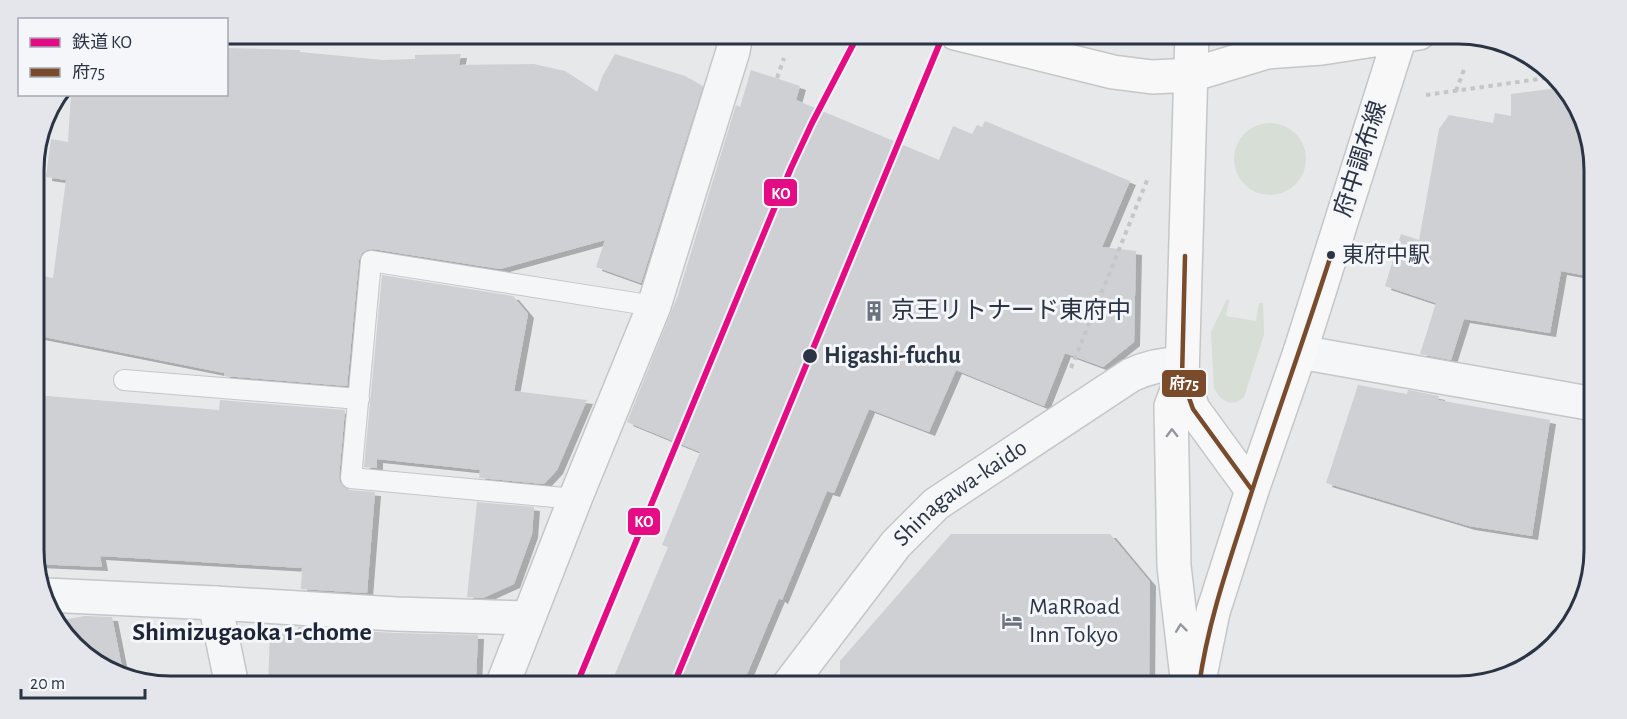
<svg xmlns="http://www.w3.org/2000/svg" width="1627" height="719" viewBox="0 0 1627 719" font-family="'Alegreya Sans','Noto Sans JP',sans-serif">
<style>
.green{fill:#d6ded6}
.building{fill:#ced0d3;filter:url(#shadow)}
.lines{fill:none;stroke-linecap:round;stroke-linejoin:round}
.lane-casing{stroke:#c4c6c8;stroke-width:22}
.street-casing{stroke:#c4c6c8;stroke-width:36}
.secondary-casing{stroke:#c4c6c8;stroke-width:36}
.path{stroke:#c5c6ca;stroke-width:4;stroke-dasharray:4.5 4.5;stroke-linecap:butt}
.lane{stroke:#f5f6f7;stroke-width:20}
.street{stroke:#f5f6f7;stroke-width:33}
.secondary{stroke:#f8f8f8;stroke-width:33}
.bus-1-casing{stroke:#f4f6f9;stroke-width:9}
.bus-1{stroke:#7a4b2a;stroke-width:4.5}
.rail-1-casing{stroke:#f4f6f9;stroke-width:10}
.rail-1{stroke:#e50b84;stroke-width:6}
.oneway{stroke:#92969e}
.bus-dot{fill:#2b3445;stroke:#f4f6f9;stroke-width:2}
.labels{text-anchor:middle;dominant-baseline:central;stroke-width:6;stroke-linejoin:round;paint-order:stroke}
.bus-label{font-size:22px;fill:#2b3445;stroke:#f4f6f9;text-anchor:start}
.street-label{font-size:24px;fill:#2b3445;stroke:#f4f6f9}
.poi-label{font-size:24px;fill:#2b3445;stroke:#f4f6f9;text-anchor:start}
.stop-label{font-size:24px;font-weight:bold;fill:#2b3445;stroke:#f4f6f9;text-anchor:start}
.neighbourhood-label{font-size:26px;font-weight:bold;fill:#1d2536;stroke:#f4f6f9}
.rim{fill:none;stroke:#2b3445;stroke-width:3}
.line-badge{stroke:#f4f6f9;stroke-width:2}
.badge-label{font-size:16px;text-anchor:middle;font-weight:bold;fill:#fff}
</style>
<defs>
<filter id="shadow"><feDropShadow dx="6" dy="4" stdDeviation="0" flood-color="#0004"/></filter>
</defs>
<rect width="100%" height="100%" fill="#e6e8ea"/>
<!-- green -->
<path class="green" d="M1234 159a36 36 0 1 1 72 0a36 36 0 1 1-72 0Z
M1227 299 1229 300 1226 316 1256 321 1259 303H1263L1264 335 1244 397C1232 408 1220 401 1214 388L1211 332Z"/>
<!-- building -->
<path class="building" d="M226 48 300 50V52L383 60 415 59V55L461 54 459 65 534 64 565 71 597 92 602 77 615 54 685 76 703 86 641 283 596 267 605 240 500 269 373 249 367 250 362 253 359 260 347 386 224 376V373L34 335V274L53 278 66 180 46 177 51 139 68 142 71 94H226Z
M751 70 800 86 796 100 939 160 953 126 972 134 977 125 982 127 985 121 1130 181 1102 247 1136 251 1134 342 1103 367 1065 353 1044 406 956 370 929 432 869 409 834 493 827 491 782 600 779 598 742 686H610L668 547 662 545 700 452 627 422 678 295 736 105 740 107Z
M1566 87 1593 152V277L1561 271 1550 333 1464 319 1451 360 1420 354 1436 303 1385 286 1401 234 1419 240 1439 129 1449 115 1493 123 1495 113 1511 116V94Z
M382 275 513 296 528 314 514 391 587 400 557 470 544 484 479 478 480 470 377 459V468L364 467Z
M1358 385 1407 394 1408 390 1439 396 1438 400 1550 420 1532 536 1469 526 1326 483Z
M34 395 219 410 220 400 345 410 339 477 340 482 344 487 349 490 375 492 367 593 301 589 302 568 100 556 102 567 34 564Z
M477 502 534 507 532 534 514 584 483 598 467 597Z
M951 534H1110L1150 582 1149 686H840V661Z
M85 616 112 617 124 677 118 676 62 633 56 621Z
M298 627 395 633 478 635 476 681H467V686H268L270 630 298 631Z"/>
<g class="lines">
<!-- lane casing -->
<g class="lane-casing">
<path id="lane" d="M124 380 359 399
M575 499 351 478 371 261 654 306"/>
</g>
<!-- street casing -->
<g class="street-casing">
<g id="street">
<path d="M1300 352 1594 404"/>
<path d="M46 595 215 603 396 614 527 618"/>
<path d="M215 603 232 686"/>
<path d="M502 686 575 499 654 306 733 51 736 33"/>
<path id="s1" d="M788 686 896 544 936 504 1131 375C1148 367 1163 364 1181 364"/>
</g>
</g>
<!-- secondary casing -->
<g class="secondary-casing">
<path id="secondary" d="M955 33 1113 72 1152 77 1191 75 1267 52 1322 48 1419 33
M1192 33 1182 378 1193 409 1252 490
M1182 378 1171 406 1174 566 1188 686
M1199 686 1201 671 1213 612 1252 490 1300 352 1401 33"/>
</g>
<!-- path -->
<path class="path" d="M777 78 784 58
M1456 91 1465 67
M1426 95 1553 77
M1071 368 1148 178"/>
<!-- lane -->
<use href="#lane" class="lane"/>
<!-- street -->
<use href="#street" class="street"/>
<!-- secondary -->
<use href="#secondary" class="secondary"/>
<!-- bus-1 casing -->
<g class="bus-1-casing">
<path id="bus-1" d="M1185 256 1182 378 1193 409 1252 490
M1199 686C1207 628 1225 574 1243 519 1271 430 1303 343 1331 255"/>
</g>
<!-- bus-1 -->
<use href="#bus-1" class="bus-1"/>
<!-- rail-1 casing -->
<g class="rail-1-casing">
<path id="rail-1" d="M576 686 791 168 812 123 859 33
M673 686 944 33"/>
</g>
<!-- rail-1 -->
<use href="#rail-1" class="rail-1"/>
</g>
<!-- one-way arrows -->
<defs><path id="oneway-chevron" d="M-2-3.5L2.5 0L-2 3.5" fill="none" stroke-width="1.6" stroke-linecap="round" stroke-linejoin="round" transform="scale(1.5)"/></defs>
<g class="oneway">
<use href="#oneway-chevron" transform="translate(1172 433) rotate(-91)"/>
<use href="#oneway-chevron" transform="translate(1181 628) rotate(-97)"/>
</g>
<!-- icons -->
<defs>
<g id="building-bare" transform="scale(1.62)"><path d="M-4-6H4V6H1V3H-1V6H-4ZM-2.5-4.3h1.7v1.8h-1.7ZM.8-4.3h1.7v1.8H.8ZM-2.5-1h1.7V.8h-1.7ZM.8-1h1.7V.8H.8Z" fill="#6c737f" stroke="#f4f6f9" stroke-width="2.5" paint-order="stroke"/></g>
<g id="hotel-bare" transform="scale(1.62)"><path d="M-6-4.5h1.5V1H6V5H4.5V3h-9V5H-6ZM-4 0a1.8 1.8 0 1 1 3.6 0ZM.5 0V-2.5h3Q6-2.5 6 0Z" fill="#6c737f" stroke="#f4f6f9" stroke-width="2.5" paint-order="stroke"/></g>
</defs>
<g fill-rule="evenodd">
<use href="#building-bare" x="874" y="311"/>
<use href="#hotel-bare" x="1012" y="621"/>
</g>
<!-- markers -->
<g class="bus-dot">
<circle cx="1331" cy="255" r="5"/>
<circle cx="810" cy="356" r="8"/>
</g>
<g class="labels">
<!-- bus labels -->
<g class="bus-label">
<text x="1342" y="255">東府中駅</text>
</g>
<!-- street labels -->
<g class="street-label">
<text transform="translate(1361 159) rotate(-72)">府中調布線</text>
<text stroke="none"><textPath href="#s1" startOffset="261">Shinagawa-kaido</textPath></text>
</g>
<!-- poi labels -->
<g class="poi-label">
<text x="891" y="311">京王リトナード東府中</text>
<text x="1029" y="607">MaRRoad<tspan x="1029" dy="28">Inn Tokyo</tspan></text>
</g>
<!-- stop labels -->
<g class="stop-label">
<text x="824" y="356">Higashi-fuchu</text>
</g>
<!-- neighbourhood labels -->
<g class="neighbourhood-label">
<text x="252" y="632">Shimizugaoka 1-chome</text>
</g>
</g>
<!-- crop -->
<path d="M0 0H1627V719H0ZM170 44H1458A126 126 0 0 1 1584 170V550A126 126 0 0 1 1458 676H170A126 126 0 0 1 44 550V170A126 126 0 0 1 170 44Z" fill="#e4e6eb" fill-rule="evenodd"/>
<path class="rim" d="M170 44H1458A126 126 0 0 1 1584 170V550A126 126 0 0 1 1458 676H170A126 126 0 0 1 44 550V170A126 126 0 0 1 170 44Z"/>
<g class="line-badge">
<rect x="763" y="178" width="35" height="29" rx="6" fill="#e50b84"/>
<rect x="1161" y="369" width="46" height="29" rx="6" fill="#7a4b2a"/>
<rect x="627" y="507" width="34" height="29" rx="6" fill="#e50b84"/>
</g>
<g class="badge-label">
<text x="781" y="199">KO</text>
<text x="1184" y="389">府75</text>
<text x="644" y="527">KO</text>
</g>
<!-- legend -->
<rect x="18" y="18" width="210" height="78" fill="#f4f6f9" stroke="#a4a8b1" stroke-width="1.5"/>
<rect x="30" y="38" width="30" height="9" fill="#e50b84" stroke="#a4a8b1" stroke-width="1.5"/>
<text x="72" y="48" font-size="18" fill="#2b3445">鉄道 KO</text>
<rect x="30" y="68" width="30" height="9" fill="#7a4b2a" stroke="#a4a8b1" stroke-width="1.5"/>
<text x="72" y="78" font-size="18" fill="#2b3445">府75</text>
<!-- scale -->
<path d="M21 689v9h124v-9" fill="none" stroke="#2b3445" stroke-width="3"/>
<text x="30" y="689" font-size="18" fill="#2b3445" stroke="#f4f6f9" stroke-width="4.5" paint-order="stroke">20 m</text>
</svg>
